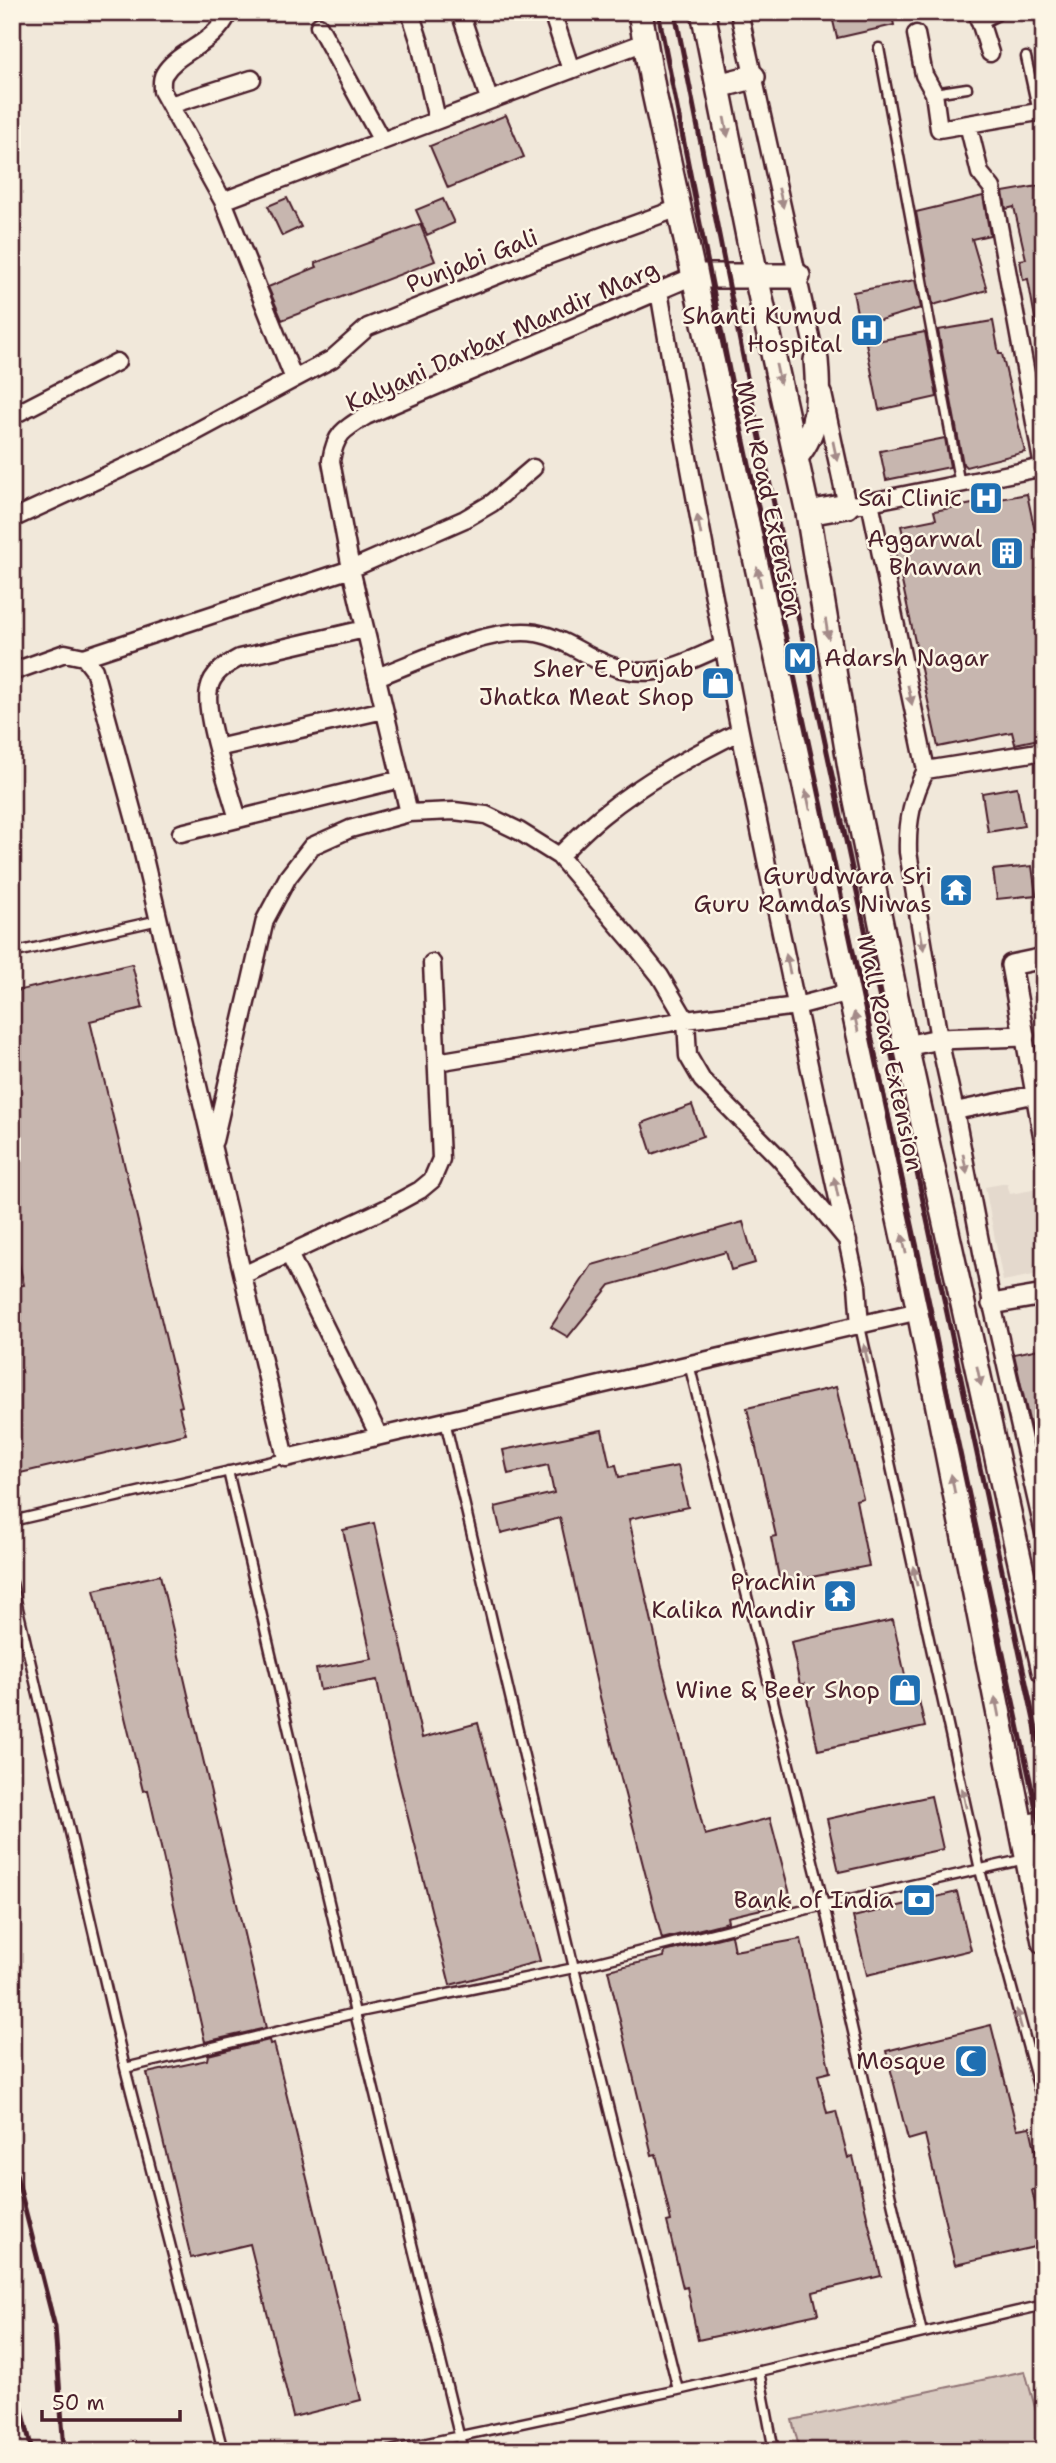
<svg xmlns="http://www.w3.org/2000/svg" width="1056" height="2463" viewBox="0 0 1056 2463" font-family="'Shantell Sans',sans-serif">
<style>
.built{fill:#e4d9cd}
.green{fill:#d8cac0;stroke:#917476;stroke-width:2}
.building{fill:#c7b6af;stroke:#4a1f2b;stroke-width:2}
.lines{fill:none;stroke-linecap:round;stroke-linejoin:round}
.service-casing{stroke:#4a1f2b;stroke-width:13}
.minor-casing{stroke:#4a1f2b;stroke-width:21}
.tertiary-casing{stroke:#4a1f2b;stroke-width:24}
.secondary-casing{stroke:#4a1f2b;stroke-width:28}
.service{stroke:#fcf5e5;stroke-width:8}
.minor{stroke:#fcf5e5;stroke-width:16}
.tertiary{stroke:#fcf5e5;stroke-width:19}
.secondary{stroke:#fcf5e5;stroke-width:23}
.rail{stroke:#4a1f2b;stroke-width:5}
.oneway{fill:#a38a88}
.labels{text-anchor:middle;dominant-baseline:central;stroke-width:5;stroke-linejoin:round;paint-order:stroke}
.street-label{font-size:24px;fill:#4a1f2b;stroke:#fcf5e5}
.poi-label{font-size:24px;fill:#4a1f2b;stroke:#fcf5e5;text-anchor:end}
</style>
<rect width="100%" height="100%" fill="#f1e8da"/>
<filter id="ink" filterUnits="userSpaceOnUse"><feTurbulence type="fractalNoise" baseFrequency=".0143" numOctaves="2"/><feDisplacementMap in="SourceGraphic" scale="14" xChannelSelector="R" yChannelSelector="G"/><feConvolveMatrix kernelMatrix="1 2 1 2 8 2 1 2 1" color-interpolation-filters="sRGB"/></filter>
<g filter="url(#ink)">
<!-- built -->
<path class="built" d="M1007 1183 1010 1194 1044 1188V1273L1003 1281 985 1187Z"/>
<!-- green -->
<path class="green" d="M1025 2371 1044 2440V2451H800L792 2420Z"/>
<!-- building -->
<path class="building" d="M831 12H891L894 25 837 38Z
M506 115 524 157 448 188 430 146Z
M1038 186 1041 205H1044V323L1036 324 1028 279 1023 280 1020 260 1026 259 1014 207 1006 209 1003 192Z
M983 196 990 235 972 239 987 290 933 305 916 212Z
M287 198 301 227 282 236 268 206Z
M443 199 454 223 427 235 416 210Z
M420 224 435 261 282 320 268 287 317 267 315 263Z
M915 280 921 308 863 325 861 317 858 318 853 292Z
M993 321 999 354H1002L1025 452 966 467 963 464 938 330Z
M925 332 937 397 879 410 866 343Z
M945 438 950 467 886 480 880 451Z
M1027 494 1044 574V738L1015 744 1012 732 938 747 895 550 906 547 901 526 936 519 934 511Z
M1017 787 1024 826 988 832 982 793Z
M1032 866 1036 895 997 899 993 870Z
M132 964 143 1008 90 1021 182 1406 179 1407 186 1434 12 1475V1287L24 1285 15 1246H12V992Z
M692 1105 703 1136 652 1154 642 1123Z
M743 1222 755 1263 731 1270 726 1252 610 1285 568 1337 551 1327 592 1265Z
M1044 1348V1450L1036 1451 1014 1354Z
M836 1387 863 1498 856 1500 869 1566 780 1583 771 1537 776 1536 747 1408Z
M602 1430 610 1466 616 1465 619 1477 678 1466 688 1507 629 1519 662 1667 705 1835 770 1818 792 1902 727 1917 728 1922 662 1939 598 1689 560 1518 501 1533 495 1507 554 1493 548 1465 508 1474 503 1450Z
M374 1523 422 1738 478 1723 540 1961 450 1985 389 1742 377 1680 320 1690 316 1669 372 1659 343 1530Z
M160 1575 266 2028 205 2042 148 1790 143 1791 94 1590Z
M893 1620 906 1680 914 1678 925 1727 818 1750 804 1684 800 1685 791 1642Z
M931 1796 943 1849 839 1872 827 1819Z
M957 1892 971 1950 867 1975 853 1917Z
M731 1935 734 1951 801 1939 830 2072 818 2075 827 2113 836 2111 848 2158 853 2156 881 2276 813 2292 818 2314 698 2340 687 2287 683 2288 667 2222 671 2221 656 2154 652 2155 608 1970 664 1957 665 1952Z
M991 2025 1017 2129 1030 2127 1044 2188 1032 2190 1044 2245 955 2265 925 2135 908 2140 886 2051Z
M269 2040 270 2044 274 2043 361 2400 293 2417 250 2244 191 2258 147 2073 207 2060 208 2055Z"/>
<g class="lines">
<!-- service casing -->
<g class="service-casing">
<path id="service" d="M879 48 960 485
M1026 57 1038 112
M934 93 967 88
M12 953 159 920
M860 1326 980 1870 1044 2108
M689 1364 824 1905 922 2333
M445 1421 574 1968 678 2390
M228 1471 355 2013 463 2451
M12 1521 286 1458
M12 1583 125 2068 223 2451
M125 2068 355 2013 574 1968 824 1905 1025 1859
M759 2371 774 2451
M389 2451 678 2390 1044 2305"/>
</g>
<!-- minor casing -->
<g class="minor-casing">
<path id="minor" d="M410 12 420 43 437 120
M460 12 489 99
M552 12 571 70
M739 12 818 369
M977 12 990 53
M979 20 995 12
M319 26 382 141
M916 34 924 75 934 93 939 129 1044 111
M170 105 252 79
M968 124 980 173 992 188 1044 472
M223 201 162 91C162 85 161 79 164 74 178 50 215 45 229 12
M659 291C715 625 784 955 857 1285L860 1326
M294 379 332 359 368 327 533 261 679 208
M823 394 847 506 870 502 926 770C912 797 907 822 908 852L939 1039 955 1111 992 1304 1044 1533
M12 416 117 362
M870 502 1044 467
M12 519 162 450 294 379 223 201 645 42
M84 657 94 670 136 824 286 1458 919 1311
M12 672 65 653 84 657 351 569 465 519 492 503 533 468
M377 677C420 661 490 626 536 633 558 637 576 649 595 659 648 685 674 667 723 646
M217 748 384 710
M926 770 1044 751
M409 813 351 569 331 461C335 434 344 429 366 416L694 276
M238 819C230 790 203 715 209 689 212 673 226 665 239 658L365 629
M181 833 401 779
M559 856C573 842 588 827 603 815 645 781 691 756 739 732
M1024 1036 1044 1146
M437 1062 686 1020 797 1006 850 992
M955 1111 1042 1093
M214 1141 265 920 288 877 312 846 350 829 409 813 454 811 486 815 519 831 559 856 636 946 660 976 686 1020 688 1056 702 1080 780 1159 848 1241
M289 1254 379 1436
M243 1275 387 1208 420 1190 432 1180 441 1159 432 963
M1020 1824 1044 1820"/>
</g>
<!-- tertiary casing -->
<g class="tertiary-casing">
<path id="tertiary" d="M906 1046 939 1039 1024 1036 1011 965 1044 958
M992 1304 1044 1295"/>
</g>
<!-- secondary casing -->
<g class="secondary-casing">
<path id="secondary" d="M640 12 654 93 919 1311 1044 1942
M703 12 756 276 808 513 853 786 906 1046 1044 1671
M718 86 753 77
M694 276H798
M796 457C820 428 819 396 816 360
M808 513 847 506"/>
</g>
<!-- service -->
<use href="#service" class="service"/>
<!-- minor -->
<use href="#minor" class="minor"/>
<!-- tertiary -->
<use href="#tertiary" class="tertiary"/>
<!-- secondary -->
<use href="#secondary" class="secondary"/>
<!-- rail -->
<path class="rail" d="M658 12 732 385 1044 1846
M675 12 748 382 1044 1767
M12 2158 55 2327 64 2451
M12 2366 32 2451
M12 2441 15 2451"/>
</g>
<!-- one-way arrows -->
<defs><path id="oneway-solid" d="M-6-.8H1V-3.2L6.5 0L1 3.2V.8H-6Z" transform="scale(1.75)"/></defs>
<g class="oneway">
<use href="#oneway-solid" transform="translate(726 127) rotate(79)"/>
<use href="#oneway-solid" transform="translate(781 198) rotate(77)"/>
<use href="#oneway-solid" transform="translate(778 374) rotate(78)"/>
<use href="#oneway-solid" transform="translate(835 451) rotate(78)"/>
<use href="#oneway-solid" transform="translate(699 525) rotate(-101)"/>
<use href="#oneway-solid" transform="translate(759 577) rotate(-102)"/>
<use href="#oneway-solid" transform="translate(827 629) rotate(81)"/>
<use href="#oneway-solid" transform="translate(910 695) rotate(78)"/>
<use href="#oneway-solid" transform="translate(808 800) rotate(-102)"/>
<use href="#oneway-solid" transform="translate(922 940) rotate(80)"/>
<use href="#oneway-solid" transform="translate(788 964) rotate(-102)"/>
<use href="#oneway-solid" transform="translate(856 1022) rotate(-102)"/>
<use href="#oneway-solid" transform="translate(965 1164) rotate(79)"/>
<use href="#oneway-solid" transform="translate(836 1187) rotate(-102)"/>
<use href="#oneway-solid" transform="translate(904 1244) rotate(-102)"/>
<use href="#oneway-solid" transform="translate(866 1354) rotate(-102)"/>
<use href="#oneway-solid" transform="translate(979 1376) rotate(78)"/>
<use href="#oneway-solid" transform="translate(953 1484) rotate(-101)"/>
<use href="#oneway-solid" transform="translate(915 1576) rotate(-102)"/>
<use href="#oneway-solid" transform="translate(997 1707) rotate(-101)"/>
<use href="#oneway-solid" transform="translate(964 1798) rotate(-102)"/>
<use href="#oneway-solid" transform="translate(1019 2019) rotate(-105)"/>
</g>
</g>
<!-- icons -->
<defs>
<g id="hospital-square" transform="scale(1.75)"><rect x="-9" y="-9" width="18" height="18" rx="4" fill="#1f6fb2" stroke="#fcf5e5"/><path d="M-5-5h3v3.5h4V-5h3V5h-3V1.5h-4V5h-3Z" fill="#fff"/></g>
<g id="building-square" transform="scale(1.75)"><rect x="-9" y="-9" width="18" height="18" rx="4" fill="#1f6fb2" stroke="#fcf5e5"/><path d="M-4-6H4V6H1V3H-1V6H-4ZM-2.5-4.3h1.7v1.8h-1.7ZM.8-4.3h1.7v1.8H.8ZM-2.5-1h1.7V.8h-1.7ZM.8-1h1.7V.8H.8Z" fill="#fff"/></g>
<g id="metro-square" transform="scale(1.75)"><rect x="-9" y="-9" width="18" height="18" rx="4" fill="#1f6fb2" stroke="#fcf5e5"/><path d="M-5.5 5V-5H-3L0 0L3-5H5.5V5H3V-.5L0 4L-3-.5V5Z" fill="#fff"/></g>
<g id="shop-square" transform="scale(1.75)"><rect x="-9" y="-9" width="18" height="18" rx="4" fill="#1f6fb2" stroke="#fcf5e5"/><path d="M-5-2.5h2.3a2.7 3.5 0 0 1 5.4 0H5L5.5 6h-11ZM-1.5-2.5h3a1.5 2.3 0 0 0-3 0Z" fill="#fff"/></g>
<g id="temple-square" transform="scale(1.75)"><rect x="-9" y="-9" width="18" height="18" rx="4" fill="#1f6fb2" stroke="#fcf5e5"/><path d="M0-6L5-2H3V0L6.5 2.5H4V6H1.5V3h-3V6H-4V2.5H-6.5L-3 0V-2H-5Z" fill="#fff"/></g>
<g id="bank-square" transform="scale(1.75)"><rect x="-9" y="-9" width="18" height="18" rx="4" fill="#1f6fb2" stroke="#fcf5e5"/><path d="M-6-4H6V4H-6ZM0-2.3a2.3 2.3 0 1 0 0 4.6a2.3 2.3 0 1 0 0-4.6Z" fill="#fff"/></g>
<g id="mosque-square" transform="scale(1.75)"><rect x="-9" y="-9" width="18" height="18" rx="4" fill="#1f6fb2" stroke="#fcf5e5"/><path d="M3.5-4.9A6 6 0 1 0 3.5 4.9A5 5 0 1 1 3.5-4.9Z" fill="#fff"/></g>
</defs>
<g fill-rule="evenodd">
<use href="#hospital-square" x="867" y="330"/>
<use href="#hospital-square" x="986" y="498"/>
<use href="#building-square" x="1007" y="553"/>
<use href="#metro-square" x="800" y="658"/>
<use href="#shop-square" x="718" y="683"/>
<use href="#temple-square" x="956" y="890"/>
<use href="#temple-square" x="840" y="1596"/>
<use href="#shop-square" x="905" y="1690"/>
<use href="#bank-square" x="919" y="1900"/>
<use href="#mosque-square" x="971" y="2061"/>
</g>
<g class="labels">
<!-- street labels -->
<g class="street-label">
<text transform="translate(472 261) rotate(-21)">Punjabi Gali</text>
<text transform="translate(502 336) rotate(-24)">Kalyani Darbar Mandir Marg</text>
<text transform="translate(769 499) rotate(78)">Mall Road Extension</text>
<text transform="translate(890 1053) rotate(78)">Mall Road Extension</text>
</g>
<!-- poi labels -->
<g class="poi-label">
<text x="842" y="316">Shanti Kumud<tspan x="842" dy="28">Hospital</tspan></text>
<text x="962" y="498">Sai Clinic</text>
<text x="982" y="539">Aggarwal<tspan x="982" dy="28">Bhawan</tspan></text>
<text x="824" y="658" text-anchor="start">Adarsh Nagar</text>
<text x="694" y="669">Sher E Punjab<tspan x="694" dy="28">Jhatka Meat Shop</tspan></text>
<text x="932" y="876">Gurudwara Sri<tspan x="932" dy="28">Guru Ramdas Niwas</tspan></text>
<text x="816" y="1582">Prachin<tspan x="816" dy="28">Kalika Mandir</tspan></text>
<text x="880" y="1690">Wine &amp; Beer Shop</text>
<text x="894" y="1900">Bank of India</text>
<text x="946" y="2061">Mosque</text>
</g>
</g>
<!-- margin -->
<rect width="1056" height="2463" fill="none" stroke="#fcf5e5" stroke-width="42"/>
<rect x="21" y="21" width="1014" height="2421" fill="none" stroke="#4a1f2b" stroke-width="2.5" filter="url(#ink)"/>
<!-- scale -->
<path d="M42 2410v10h138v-10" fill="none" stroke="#4a1f2b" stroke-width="3.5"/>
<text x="52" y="2410" font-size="21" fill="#4a1f2b" stroke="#fcf5e5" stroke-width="5" paint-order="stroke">50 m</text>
</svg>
